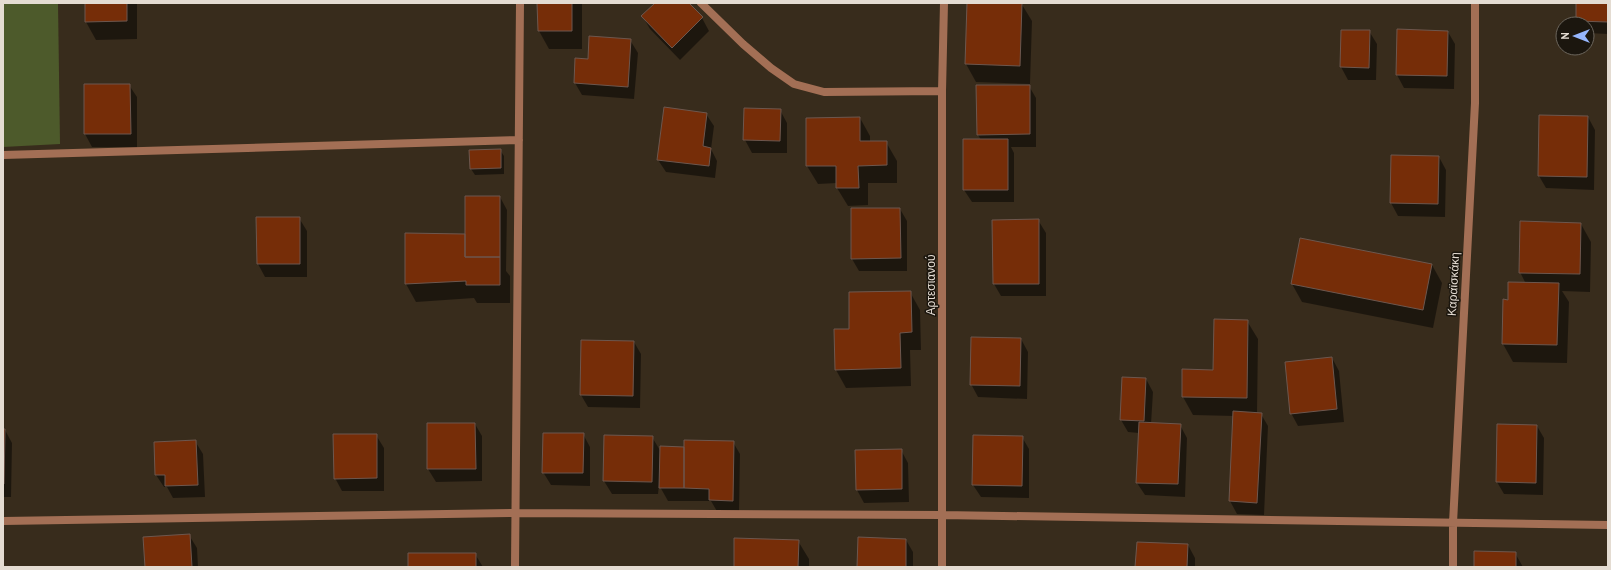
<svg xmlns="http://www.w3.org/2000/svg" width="1611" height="570" viewBox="0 0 1611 570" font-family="'PT Sans',sans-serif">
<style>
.green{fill:#4d5a2b}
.shadow{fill:#0007}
.building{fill:#762d08;stroke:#6d574e}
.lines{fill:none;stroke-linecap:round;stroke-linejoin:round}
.minor{stroke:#a36f55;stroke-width:8}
.labels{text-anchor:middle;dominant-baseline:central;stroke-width:3;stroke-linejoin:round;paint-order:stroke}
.street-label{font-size:12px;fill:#e4dcd2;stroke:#1b160e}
</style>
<rect width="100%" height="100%" fill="#382c1c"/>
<!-- green -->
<path class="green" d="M3 3H58L60 144 3 147Z"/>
<!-- shadow -->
<path class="shadow" d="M86 3H137V39L96 40 86 22Z
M538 3H582V49H549L539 31Z
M656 3H687L702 18 709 31 680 60 650 29 643 17Z
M968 3H1021L1032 21 1030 84 976 82 966 64Z
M1577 3H1608V34L1587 33V24H1579L1577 21Z
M1398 30 1448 32 1455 44 1454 89 1404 88 1397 75Z
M1369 31 1377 44 1376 80H1348L1341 67Z
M630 40 638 53 634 99 582 95 575 83 588 60Z
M85 85H129L137 97V147H92L85 134Z
M1029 86 1036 98V147H1011L1014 153V202H972L964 190 981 140 978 135Z
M780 110 787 123V153H752L745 140Z
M706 114 714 126 711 149 717 161 715 178 666 172 658 160Z
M1588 117 1595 130 1594 190 1546 188 1539 176Z
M860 118 870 136V142H886L897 161V183H868V205L848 206 837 188V183L818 184 807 166Z
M500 150 504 156V174L475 175 471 169Z
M1392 156 1439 157 1446 170 1445 217 1398 216 1391 203Z
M500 197 507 210 506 271 510 276V303H477L474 298 416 302 406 284 466 235Z
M900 209 907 221V271H859L852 259Z
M257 218H299L307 231V277H265L258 264Z
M1038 220 1046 233V296H1001L994 284Z
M1581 224 1591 242 1590 292 1562 291 1569 302 1567 363 1513 362 1503 344 1509 301 1526 284 1520 272Z
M1432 265 1442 283 1433 328 1302 302 1292 284Z
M910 292 920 310 921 350H910L911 386 846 388 836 370 850 330Z
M1247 321 1258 339 1257 413 1261 414 1268 426 1264 515 1237 514 1230 501 1234 416 1193 415 1183 397 1214 371Z
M1021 339 1028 352 1027 399 978 397 971 384Z
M634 342 641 354 640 408 588 407 581 395Z
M1332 358 1339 371 1344 422 1298 426 1291 413Z
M1146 379 1153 392 1151 424 1180 425 1187 438 1185 497 1145 495 1137 483 1139 433 1128 432 1121 420Z
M428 424H475L482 436V481L436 482 428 469Z
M1537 426 1544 438 1543 495 1504 494 1497 482Z
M3 430H5L12 443 11 497H3Z
M583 434 590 447V486L551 485 543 472Z
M376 435 384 448V491H342L335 478Z
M605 436 652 437 661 452 733 442 740 454 739 513H718L711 501H668L659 485 658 494H612L604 481Z
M1022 437 1029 449V498L981 497 973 485Z
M195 441 203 454 205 497 173 498 167 487H164L156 475Z
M901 450 908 463 909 502 864 503 857 490 856 451Z
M189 535 197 548 198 567H146Z
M906 540 913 552V567H858Z
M798 541 809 559V567H735Z
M1188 545 1195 558V567H1136Z
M1515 553 1523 567H1475Z
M475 554 483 567H409Z"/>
<!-- building -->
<path class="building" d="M85 3H127V21L85 22Z
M537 3H572V31H538Z
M655 3H689L703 17 672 48 641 16Z
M967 3H1022L1020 66 965 64Z
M1576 3H1608V22L1576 21Z
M1397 29 1448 31 1447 76 1396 75Z
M1341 30H1370L1369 68 1340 67Z
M589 36 631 39 628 87 574 83 575 58 588 59Z
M84 84H130L131 134H84Z
M976 85H1030V134L977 135Z
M664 107 707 113 703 146 711 148 709 166 657 160Z
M744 108 781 109 780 141 743 140Z
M1539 115 1588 116 1587 177 1538 176Z
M860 117V141H887V165L858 166 859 188H836V166H806V118Z
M963 139H1008V190H963Z
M501 149V168L470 169 469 150Z
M1391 155 1439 156 1438 204 1390 203Z
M465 196H500V257H465Z
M851 208H900L901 258 851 259Z
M256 217H300V264H257Z
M1039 219V284H993L992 220Z
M1520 221 1581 223 1580 274 1519 273Z
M405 233 465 234V257H500V285H466V281L405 284Z
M1300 238 1432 264 1423 310 1291 284Z
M1508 282 1559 283 1557 345 1502 344 1503 299 1508 300Z
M911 291 912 332 900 333 901 368 835 370 834 329H849V292Z
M1214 319 1248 320 1247 398 1182 397V369L1213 370Z
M971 337 1021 338 1020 386 970 385Z
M581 340 634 341 633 396 580 395Z
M1332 357 1337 409 1290 414 1285 362Z
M1122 377 1146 378 1144 421 1120 420Z
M1233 411 1262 413 1257 503 1229 501Z
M1139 422 1181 424 1178 484 1136 483Z
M427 423H475L476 469H427Z
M1497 424 1537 425 1536 483 1496 482Z
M3 429H5L4 484H3Z
M543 433H584L583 473H542Z
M333 434H377V478L334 479Z
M604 435 653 436 652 482 603 481Z
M973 435 1023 436 1022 486 972 485Z
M196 440 198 485 165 486V475H155L154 442Z
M684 440 734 441 733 501 709 500V489L684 488Z
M660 446 684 447V488H659Z
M902 449V489L856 490 855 450Z
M190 534 192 567H145L143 537Z
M858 537 906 539V567H857Z
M734 538 799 540 798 567H734Z
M1137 542 1188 544 1187 567H1135Z
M1474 551 1516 552V567H1474Z
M408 553H476V567H408Z"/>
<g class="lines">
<!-- minor -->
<path class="minor" d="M701 3 743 44 771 68 794 84 824 92 942 91
M3 155 519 140
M3 521 515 513 942 515 1608 525
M515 567 520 3
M942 567V91L944 3
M1453 567V523L1475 103V3"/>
</g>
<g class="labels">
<!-- street labels -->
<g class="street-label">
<text transform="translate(1453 284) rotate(-87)">Καραϊσκάκη</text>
<text transform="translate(930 285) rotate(-90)">Αρτεσιανού</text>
</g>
</g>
<!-- border -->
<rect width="1611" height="570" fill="none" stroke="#e4dcd2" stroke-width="8"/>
<!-- north arrow -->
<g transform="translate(1575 36) rotate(270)"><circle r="19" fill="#1b160e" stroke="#6b655c"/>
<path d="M0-3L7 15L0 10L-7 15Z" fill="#96b6fd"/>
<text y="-6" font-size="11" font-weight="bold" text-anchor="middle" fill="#e4dcd2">N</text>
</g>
</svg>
